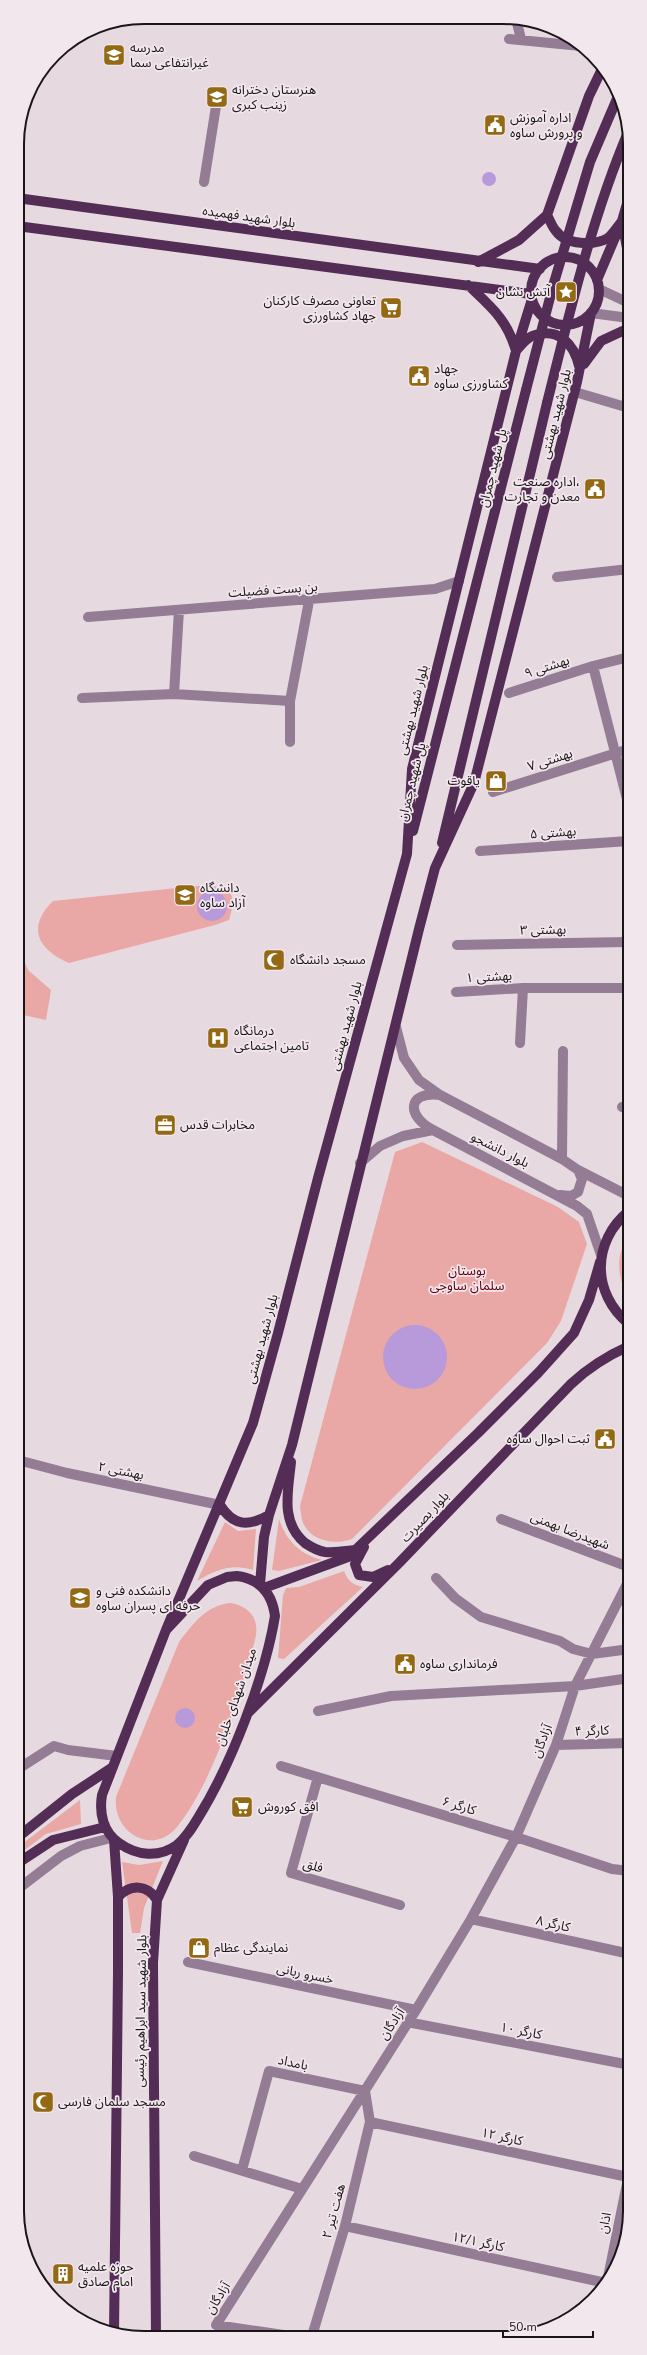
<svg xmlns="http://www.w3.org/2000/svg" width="647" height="2355" viewBox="0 0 647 2355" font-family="'Nunito Sans','Noto Sans Arabic',sans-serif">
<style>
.green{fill:#e9a8a5}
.water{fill:#b899da}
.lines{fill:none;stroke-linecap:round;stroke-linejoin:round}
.minor{stroke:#937c94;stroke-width:10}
.major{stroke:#542d56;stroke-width:10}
.major-bridge{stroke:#542d56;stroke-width:10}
.labels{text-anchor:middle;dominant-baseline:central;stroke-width:3.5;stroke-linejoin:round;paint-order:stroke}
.poi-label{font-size:13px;fill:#1a1618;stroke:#f3e7ee;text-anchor:start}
.street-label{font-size:13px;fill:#1a1618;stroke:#f3e7ee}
.park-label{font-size:13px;fill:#61000e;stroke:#f3e7ee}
.rim{fill:none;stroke:#1a1618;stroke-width:2}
</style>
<rect width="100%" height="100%" fill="#e6dae0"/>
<!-- green -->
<path class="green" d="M196 886C224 886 240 885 229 920L215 925 69 963C38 949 26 928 53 901Z
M18 946 28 970 51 990 46 1020 18 1014Z
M422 1142 558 1207 579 1222 587 1244 561 1321 547 1343 352 1539C336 1545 313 1542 304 1525 301 1520 301 1512 300 1506L395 1152Z
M629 1236V1299C618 1279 614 1256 629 1236Z
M279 1519C287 1542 300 1554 322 1560L279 1571 272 1570Z
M225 1522 238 1531 256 1529 253 1570C232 1563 215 1570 197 1581Z
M344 1571C348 1581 353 1585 363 1587L284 1659 278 1658 283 1595 286 1588 299 1587Z
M231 1603C243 1605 254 1612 256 1625 258 1636 252 1649 249 1660 236 1709 209 1788 177 1827 152 1857 112 1832 116 1797L179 1642C193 1624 206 1605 231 1603Z
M80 1800 81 1824 46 1834 18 1855V1847Z
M163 1861 144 1908 140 1933H132L122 1862 139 1865Z"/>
<!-- water -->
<path class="water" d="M482 179a7 7 0 1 1 14 0a7 7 0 1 1-14 0Z
M197 906a15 15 0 1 1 30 0a15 15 0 1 1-30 0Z
M383 1357a32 32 0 1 1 64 0a32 32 0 1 1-64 0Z
M175 1718a10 10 0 1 1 20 0a10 10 0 1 1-20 0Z"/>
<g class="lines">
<!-- minor -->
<path class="minor" d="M516 19 521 39
M509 39 581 46
M204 182 217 100
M599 289 629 303
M591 313 629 318
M575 392 629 408
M626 570 629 581
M557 577 629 569
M88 617 435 589 459 581
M593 666 629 807
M509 693 593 666 629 657
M174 694 179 610
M82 698 174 694 290 701
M290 742V701L309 601
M493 792 629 749
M480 851 629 841
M457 945 629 942
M456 992 523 988H629
M396 1027 404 1058 419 1080 440 1095 562 1159 578 1170 629 1196
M520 1043 523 988
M622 1107 629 1108
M433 1130C406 1116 407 1091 440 1095
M562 1159 563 1051
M360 1163 380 1146 403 1136 433 1130 577 1206 587 1214 601 1255
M560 1195 571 1196 578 1192 582 1179 578 1170
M18 1460 67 1473 220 1505
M501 1519 629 1567
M436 1578 455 1598 481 1617 560 1641 573 1649 592 1654 630 1649
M318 1711 391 1696 575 1686 630 1678
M556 1745 630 1743
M281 1766 516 1837 612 1869 630 1871
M18 1769 54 1746 68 1750 117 1756
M318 1777 291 1873 400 1905
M18 1889 61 1856 80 1846 111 1838
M471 1919 630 1954
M188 1962 416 2010
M407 2022 630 2065
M370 2122 628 2177
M194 2156 302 2189
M242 2170 269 2071 365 2091
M345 2226 606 2283
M607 2282 630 2169
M290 2336 216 2325 416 2010 471 1919 516 1837 556 1745 575 1686 629 1580
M312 2336 345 2226 370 2122 365 2091"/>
<!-- major -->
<path class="major" d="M17 198 540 269
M547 215C550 220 552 227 556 231 566 245 594 246 608 238 613 234 618 226 622 221
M622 221 629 259
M17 226 531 294
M531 291a34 34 0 1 1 68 0a34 34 0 1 1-68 0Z
M478 262 519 240 547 215 589 96 603 67
M597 280 622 221 629 197
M468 285C491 307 507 319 516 351 521 345 527 337 535 335 559 328 574 344 579 366
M584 364 601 341 629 328
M413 831 526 390
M442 843 547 403
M629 1211C592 1241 591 1293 629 1324
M291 1462C288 1492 280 1522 305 1543 311 1547 318 1551 325 1552 335 1553 346 1551 356 1550
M220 1505C233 1526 248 1527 269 1515
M364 1547 355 1564 359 1575 373 1577 388 1570
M237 1576C260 1579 272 1593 275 1616 265 1677 231 1765 198 1818 192 1828 186 1838 177 1845 159 1858 137 1856 119 1843 103 1832 99 1813 102 1795L166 1630 208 1585 227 1577Z
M260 1584 264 1537 269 1515 292 1445 419 929 435 868 474 783 577 382 591 313
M264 1588 348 1557 478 1433 539 1372 574 1333 589 1300 600 1262
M166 1630 253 1423 278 1333 318 1178 407 854 412 769 516 351 532 299
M248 1713 399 1563 571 1384C589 1367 607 1356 629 1346
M18 1837 72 1794 113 1767
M114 1840 118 1897V1972L114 2334
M18 1863 53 1840 105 1827
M118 1897C130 1884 147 1884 157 1900
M156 2336 153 1963 157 1900 184 1840"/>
<!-- major-bridge -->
<path class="major-bridge" d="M526 390 553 286 590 162 619 94
M547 403C570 311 592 217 629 130"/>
</g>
<!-- icons -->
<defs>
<g id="school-square" transform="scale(1.15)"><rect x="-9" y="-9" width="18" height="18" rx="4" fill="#936913" stroke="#f3e7ee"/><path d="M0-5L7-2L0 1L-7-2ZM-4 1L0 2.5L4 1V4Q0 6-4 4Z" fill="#fff"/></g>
<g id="civic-square" transform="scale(1.15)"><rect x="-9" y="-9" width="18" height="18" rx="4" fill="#936913" stroke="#f3e7ee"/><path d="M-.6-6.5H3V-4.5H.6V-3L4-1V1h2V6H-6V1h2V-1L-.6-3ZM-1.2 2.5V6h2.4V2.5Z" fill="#fff"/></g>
<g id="sight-square" transform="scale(1.15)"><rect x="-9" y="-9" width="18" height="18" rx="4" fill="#936913" stroke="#f3e7ee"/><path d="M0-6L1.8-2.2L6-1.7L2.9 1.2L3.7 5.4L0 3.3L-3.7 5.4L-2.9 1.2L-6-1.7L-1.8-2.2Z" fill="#fff"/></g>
<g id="supermarket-square" transform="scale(1.15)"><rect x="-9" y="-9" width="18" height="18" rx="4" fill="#936913" stroke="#f3e7ee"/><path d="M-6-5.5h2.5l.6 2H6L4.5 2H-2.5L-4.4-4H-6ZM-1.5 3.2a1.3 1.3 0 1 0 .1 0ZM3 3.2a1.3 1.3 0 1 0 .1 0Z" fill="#fff"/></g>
<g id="shop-square" transform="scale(1.15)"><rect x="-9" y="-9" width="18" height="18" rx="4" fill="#936913" stroke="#f3e7ee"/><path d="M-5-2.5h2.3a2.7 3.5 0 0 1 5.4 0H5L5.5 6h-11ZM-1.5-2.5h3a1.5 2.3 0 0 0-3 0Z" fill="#fff"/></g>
<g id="university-square" transform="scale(1.15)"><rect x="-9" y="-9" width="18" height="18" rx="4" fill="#936913" stroke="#f3e7ee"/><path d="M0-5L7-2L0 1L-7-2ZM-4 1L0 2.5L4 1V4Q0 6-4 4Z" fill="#fff"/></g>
<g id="mosque-square" transform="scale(1.15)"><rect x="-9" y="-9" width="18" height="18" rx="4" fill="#936913" stroke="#f3e7ee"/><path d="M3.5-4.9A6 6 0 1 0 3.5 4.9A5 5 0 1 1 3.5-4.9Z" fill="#fff"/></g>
<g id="hospital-square" transform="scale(1.15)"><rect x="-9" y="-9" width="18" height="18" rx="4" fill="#936913" stroke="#f3e7ee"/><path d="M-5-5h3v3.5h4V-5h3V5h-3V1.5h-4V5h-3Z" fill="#fff"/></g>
<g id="office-square" transform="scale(1.15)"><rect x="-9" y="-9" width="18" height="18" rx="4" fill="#936913" stroke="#f3e7ee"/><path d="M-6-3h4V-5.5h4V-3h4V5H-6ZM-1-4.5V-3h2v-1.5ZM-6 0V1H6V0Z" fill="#fff"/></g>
<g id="building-square" transform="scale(1.15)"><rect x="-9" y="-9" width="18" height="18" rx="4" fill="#936913" stroke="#f3e7ee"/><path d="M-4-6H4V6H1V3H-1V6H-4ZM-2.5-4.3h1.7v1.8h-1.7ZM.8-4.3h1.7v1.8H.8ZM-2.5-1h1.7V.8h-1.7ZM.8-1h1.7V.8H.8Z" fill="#fff"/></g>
</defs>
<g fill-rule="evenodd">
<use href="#school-square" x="114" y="55"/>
<use href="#school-square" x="217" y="97"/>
<use href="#civic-square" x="495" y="125"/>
<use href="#sight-square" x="566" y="292"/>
<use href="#supermarket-square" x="391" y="308"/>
<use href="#civic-square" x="419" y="376"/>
<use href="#civic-square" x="595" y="489"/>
<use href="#shop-square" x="496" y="781"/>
<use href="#university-square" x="185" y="895"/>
<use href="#mosque-square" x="274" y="960"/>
<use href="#hospital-square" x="218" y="1038"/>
<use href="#office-square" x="165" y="1125"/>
<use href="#civic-square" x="605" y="1439"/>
<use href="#university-square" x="80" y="1598"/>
<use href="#civic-square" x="405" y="1664"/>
<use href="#supermarket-square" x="242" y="1807"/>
<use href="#shop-square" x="199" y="1948"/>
<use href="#mosque-square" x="43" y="2102"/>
<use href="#building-square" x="63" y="2274"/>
</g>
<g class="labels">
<!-- poi labels -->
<g class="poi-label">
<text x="130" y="48">مدرسه<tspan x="130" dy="15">غیرانتفاعی سما</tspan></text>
<text x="232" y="90">هنرستان دخترانه<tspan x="232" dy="15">زینب کبری</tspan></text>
<text x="510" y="118">اداره آموزش<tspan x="510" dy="15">و پرورش ساوه</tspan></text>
<text x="550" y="292" text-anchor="end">آتش نشان</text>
<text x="376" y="301" text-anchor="end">تعاونی مصرف کارکنان<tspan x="376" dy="15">جهاد کشاورزی</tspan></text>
<text x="434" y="369">جهاد<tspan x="434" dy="15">کشاورزی ساوه</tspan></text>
<text x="580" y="482" text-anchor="end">اداره صنعت،<tspan x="580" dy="15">معدن و تجارت</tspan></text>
<text x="480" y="781" text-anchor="end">یاقوت</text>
<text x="200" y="888">دانشگاه<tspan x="200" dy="15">آزاد ساوه</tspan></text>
<text x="290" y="960">مسجد دانشگاه</text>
<text x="234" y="1031">درمانگاه<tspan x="234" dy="15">تامین اجتماعی</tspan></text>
<text x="180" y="1125">مخابرات قدس</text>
<text x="590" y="1439" text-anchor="end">ثبت احوال ساوه</text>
<text x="96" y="1591">دانشکده فنی و<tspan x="96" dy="15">حرفه ای پسران ساوه</tspan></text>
<text x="420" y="1664">فرمانداری ساوه</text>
<text x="258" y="1807">افق کوروش</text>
<text x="214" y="1948">نمایندگی عظام</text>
<text x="58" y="2102">مسجد سلمان فارسی</text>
<text x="78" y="2267">حوزه علمیه<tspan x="78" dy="15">امام صادق</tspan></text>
</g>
<!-- street labels -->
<g class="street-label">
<text transform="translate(249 217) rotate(8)">بلوار شهید فهمیده</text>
<text transform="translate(556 414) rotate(-76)">بلوار شهید بهشتی</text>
<text transform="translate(493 468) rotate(-76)">پل شهید چمران</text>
<text transform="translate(273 590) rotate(-4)">بن بست فضیلت</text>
<text transform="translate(547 667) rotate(-18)">بهشتی ۹</text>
<text transform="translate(413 710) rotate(-76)">بلوار شهید بهشتی</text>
<text transform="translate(550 760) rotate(-18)">بهشتی ۷</text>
<text transform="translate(412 782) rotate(-76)">پل شهید چمران</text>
<text transform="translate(553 833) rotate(-4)">بهشتی ۵</text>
<text transform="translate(543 930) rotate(-1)">بهشتی ۳</text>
<text transform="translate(489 977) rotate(-3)">بهشتی ۱</text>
<text transform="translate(346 1026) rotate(-75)">بلوار شهید بهشتی</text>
<text transform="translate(500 1150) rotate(27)">بلوار دانشجو</text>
<text transform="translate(262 1339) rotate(-75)">بلوار شهید بهشتی</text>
<text transform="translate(121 1471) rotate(11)">بهشتی ۲</text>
<text transform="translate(425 1517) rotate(-47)">بلوار بصیرت</text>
<text transform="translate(570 1531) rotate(21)">شهیدرضا بهمنی</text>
<text transform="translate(236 1697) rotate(-71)">میدان شهدای خلبان</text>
<text transform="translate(592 1731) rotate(-2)">کارگر ۴</text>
<text transform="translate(542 1741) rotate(-69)">آزادگان</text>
<text transform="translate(459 1806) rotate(17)">کارگر ۶</text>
<text transform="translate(313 1866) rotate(16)">فلق</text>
<text transform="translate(553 1924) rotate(13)">کارگر ۸</text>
<text transform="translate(305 1974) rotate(12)">خسرو ربانی</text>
<text transform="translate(141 2011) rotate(-89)">بلوار شهید سید ابراهیم رئیسی</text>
<text transform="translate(392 2024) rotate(-57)">آزادگان</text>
<text transform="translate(521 2031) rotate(11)">کارگر ۱۰</text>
<text transform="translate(293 2063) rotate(12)">بامداد</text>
<text transform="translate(502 2137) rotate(12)">کارگر ۱۲</text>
<text transform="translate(334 2211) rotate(-75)">هفت تیر ۲</text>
<text transform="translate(605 2223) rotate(-78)">اذان</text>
<text transform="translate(478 2242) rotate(12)">کارگر ۱۲/۱</text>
<text transform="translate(218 2298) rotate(-58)">آزادگان</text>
</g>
<!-- park labels -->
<g class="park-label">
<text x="467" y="1271">بوستان<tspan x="467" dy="15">سلمان ساوجی</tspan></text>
</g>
</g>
<!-- crop -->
<path d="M0 0H647V2355H0ZM144 24H503A120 120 0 0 1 623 144V2211A120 120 0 0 1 503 2331H144A120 120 0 0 1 24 2211V144A120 120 0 0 1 144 24Z" fill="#f3e7ee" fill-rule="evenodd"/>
<path class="rim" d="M144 24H503A120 120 0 0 1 623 144V2211A120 120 0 0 1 503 2331H144A120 120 0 0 1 24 2211V144A120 120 0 0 1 144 24Z"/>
<!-- scale -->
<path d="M503 2331v6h90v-6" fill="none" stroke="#1a1618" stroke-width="2"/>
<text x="509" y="2331" font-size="12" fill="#1a1618" stroke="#f3e7ee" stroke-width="3" paint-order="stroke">50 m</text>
</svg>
